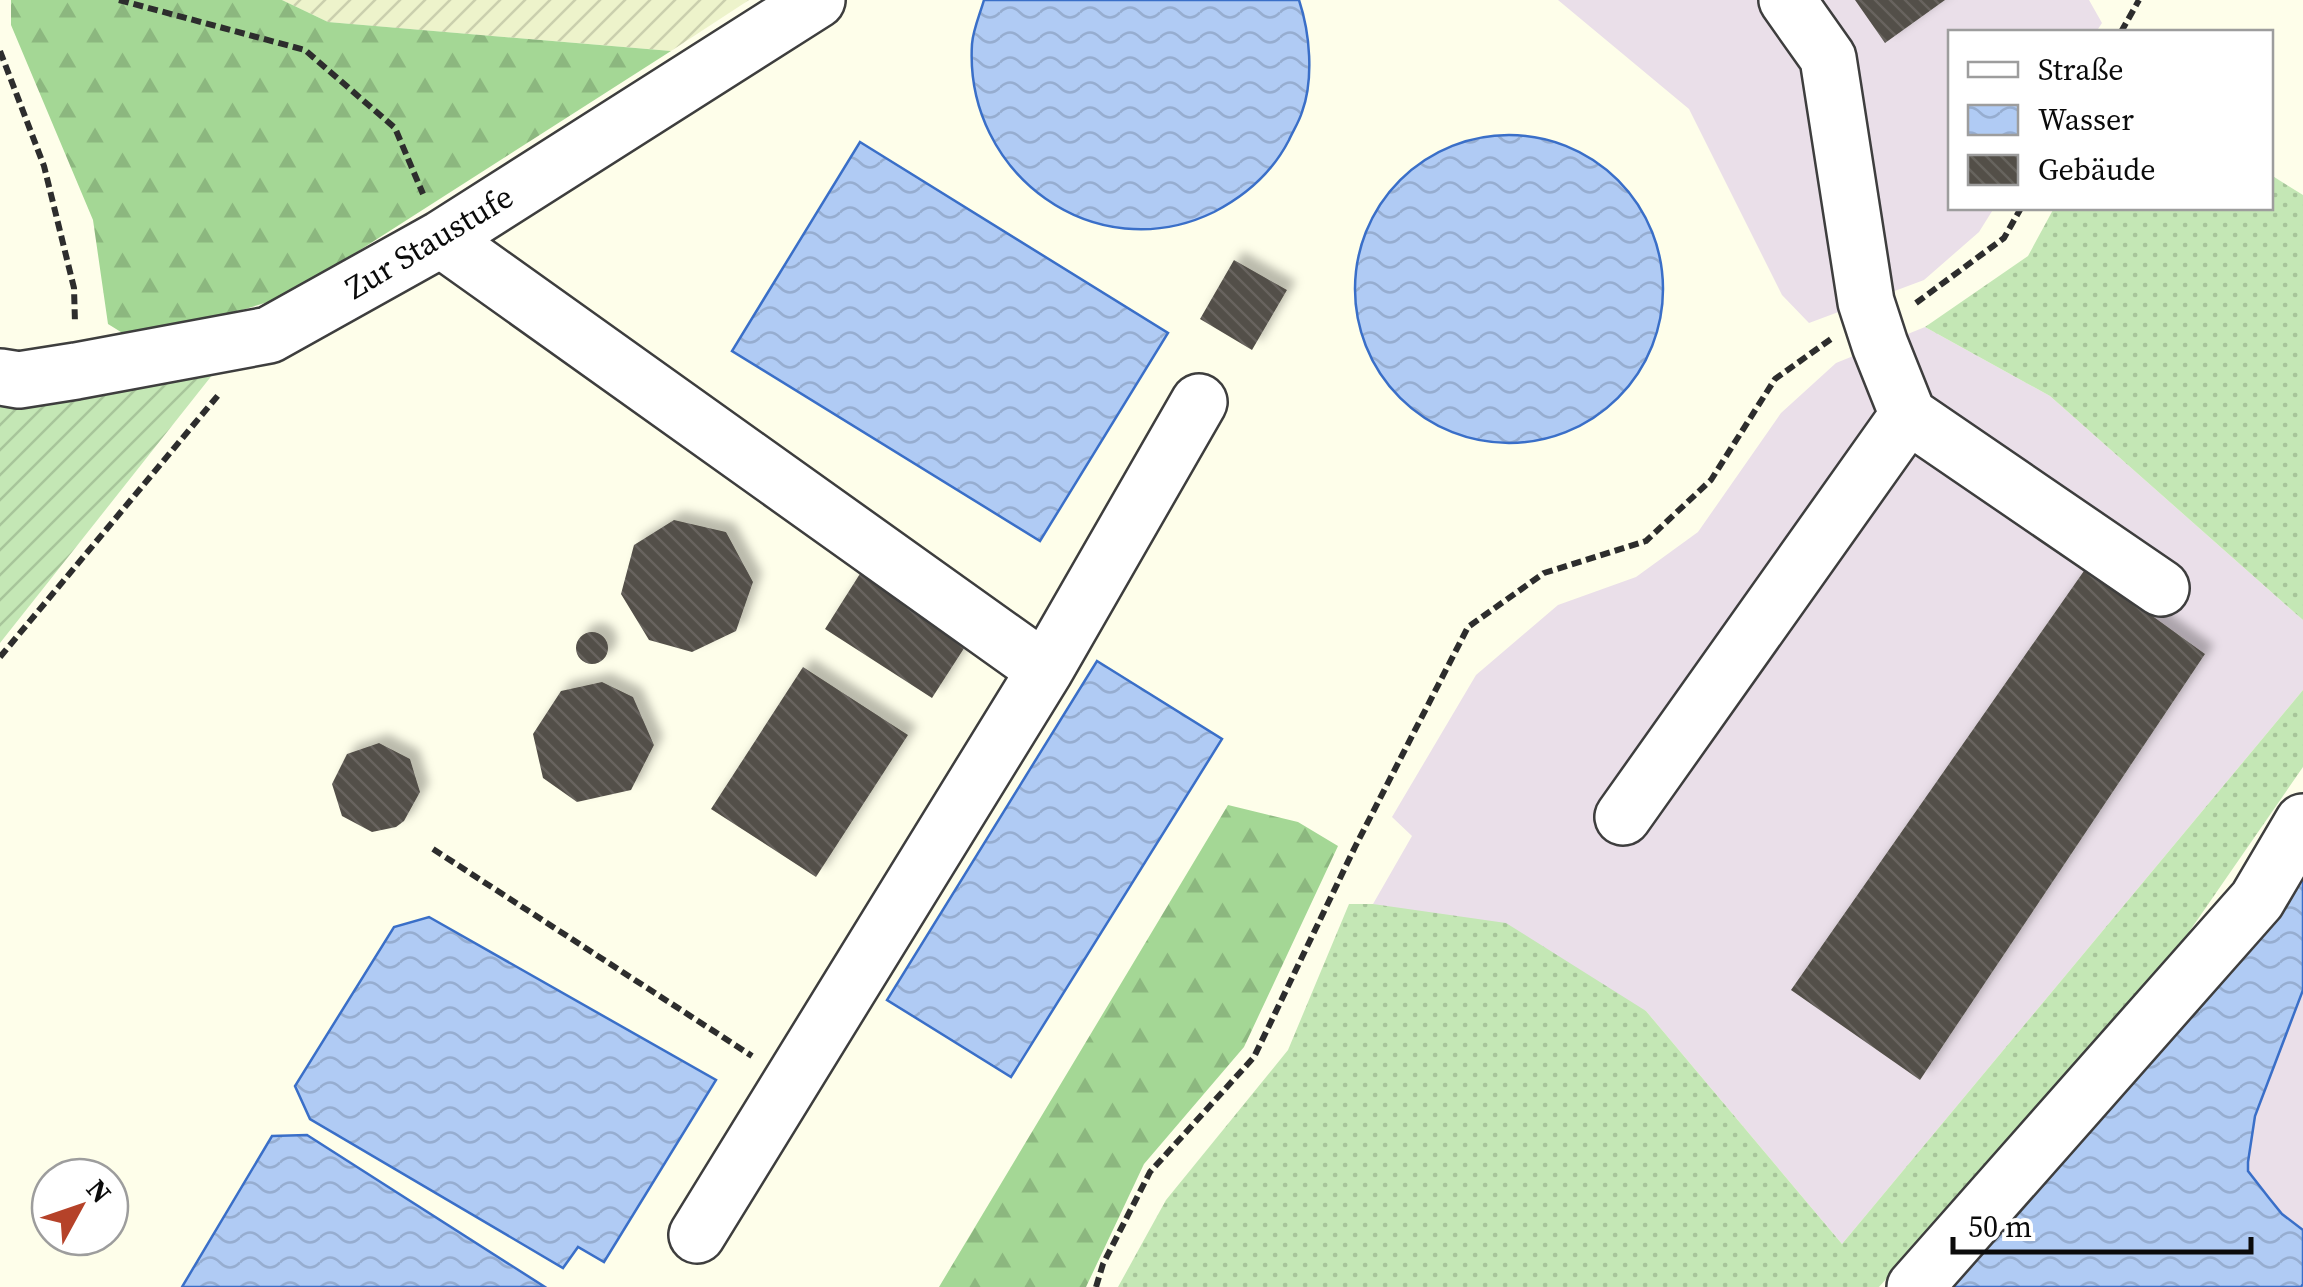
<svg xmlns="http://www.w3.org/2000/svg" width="2303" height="1287" viewBox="0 0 2303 1287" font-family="'Source Serif 4',serif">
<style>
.industrial{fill:#eadfe9}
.farmland{fill:url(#farmland-furrows)}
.grass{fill:url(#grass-dots)}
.forest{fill:url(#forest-firs)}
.garden{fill:url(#garden-furrows)}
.water{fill:url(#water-waves);stroke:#3a6fc8;stroke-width:2.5}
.building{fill:url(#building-back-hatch);filter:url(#shadow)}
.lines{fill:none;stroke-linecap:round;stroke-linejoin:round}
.minor-casing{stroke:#3e3e3e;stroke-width:60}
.path{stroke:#2d2d2d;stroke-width:6;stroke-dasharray:10 5;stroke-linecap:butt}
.minor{stroke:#fff;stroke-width:55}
.labels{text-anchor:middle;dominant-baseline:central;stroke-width:10;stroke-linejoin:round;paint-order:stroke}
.street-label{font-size:32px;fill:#0b0b0b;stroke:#fff}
</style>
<defs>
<pattern id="farmland-furrows" width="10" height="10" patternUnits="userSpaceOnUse" patternTransform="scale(2.5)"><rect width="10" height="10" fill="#edf3cb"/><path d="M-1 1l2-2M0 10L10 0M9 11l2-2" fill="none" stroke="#cacfad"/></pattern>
<pattern id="grass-dots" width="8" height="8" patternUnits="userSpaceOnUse" patternTransform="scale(2.5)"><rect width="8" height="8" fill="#c4e7b5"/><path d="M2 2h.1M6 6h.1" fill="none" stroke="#a7c59a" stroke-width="1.8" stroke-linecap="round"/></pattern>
<pattern id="forest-firs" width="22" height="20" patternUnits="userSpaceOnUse" patternTransform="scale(2.5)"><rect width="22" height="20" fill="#a4d795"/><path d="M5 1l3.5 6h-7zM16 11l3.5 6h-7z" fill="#8cb77f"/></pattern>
<pattern id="garden-furrows" width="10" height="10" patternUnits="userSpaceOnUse" patternTransform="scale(2.5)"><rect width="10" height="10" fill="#c4e7b5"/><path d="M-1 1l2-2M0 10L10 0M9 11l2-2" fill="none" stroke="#a7c59a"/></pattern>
<pattern id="water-waves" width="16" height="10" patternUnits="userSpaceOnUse" patternTransform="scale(2.5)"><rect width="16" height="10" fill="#b0cbf4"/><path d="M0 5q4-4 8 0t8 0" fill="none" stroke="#96add0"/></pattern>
<pattern id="building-back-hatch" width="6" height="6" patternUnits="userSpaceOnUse" patternTransform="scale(2.5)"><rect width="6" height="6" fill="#534f48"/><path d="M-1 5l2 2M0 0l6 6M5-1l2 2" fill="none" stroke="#67645e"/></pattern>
<filter id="shadow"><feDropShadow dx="9" dy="-9" stdDeviation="5" flood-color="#0004"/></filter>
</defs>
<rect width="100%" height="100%" fill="#fefeea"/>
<!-- industrial -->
<path class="industrial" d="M1558 0H2089L2102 23 2096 32H1950V208H1994L1979 232 1924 280 1809 323 1782 295 1689 109Z
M1925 327 2050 396 2303 620V690L1842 1244 1646 1011 1373 904 1412 836 1392 817 1476 675 1558 605 1636 577 1698 532 1781 413 1836 363Z
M2303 990V1230L2282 1214 2269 1198 2248 1170V1162L2255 1116Z"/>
<!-- farmland -->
<path class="farmland" d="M282 0H749L671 51 328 22Z"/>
<!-- grass -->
<path class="grass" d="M2271 175 2303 195V620L2050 396 1925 327 2028 256 2054 208H2270Z
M2303 690V767L2153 984 1879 1287H1118L1166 1200 1288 1050 1349 904H1373L1506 923 1646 1011 1842 1244Z"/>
<!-- forest -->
<path class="forest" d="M11 0H282L328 22 671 51 288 296 137 342 108 324 93 220 11 25Z
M1228 805 1298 822 1338 846 1244 1047 1144 1164 1086 1287H939Z"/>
<!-- garden -->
<path class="garden" d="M213 374 0 643V394L26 398Z"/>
<!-- water -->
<path class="water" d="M984 0H1299C1310 33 1314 79 1302 112 1299 122 1293 131 1289 140 1272 173 1247 195 1214 212 1095 270 964 174 972 44 973 30 980 14 984 0Z
M1355 289a154 154 0 1 1 308 0a154 154 0 1 1-308 0Z
M860 142 1168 333 1040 541 732 351Z
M1097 661 1222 739 1011 1077 887 1000Z
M2303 861V990L2255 1116 2248 1162V1171L2269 1198 2282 1214 2303 1230V1284L2301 1287H1941Z
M429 917 716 1080 604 1262 578 1247 563 1268 310 1119 295 1086 394 927Z
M307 1135 545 1287H182L272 1136Z"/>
<!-- building -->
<path class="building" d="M1855 0H1945L1885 43Z
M1234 260 1287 290 1252 350 1200 319Z
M674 520 726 532 753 582 736 631 692 652 649 640 621 594 634 545Z
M2086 568 2205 654 1920 1080 1791 990Z
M863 569 970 639 932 698 825 629Z
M576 648a16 16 0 1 1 32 0a16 16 0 1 1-32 0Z
M803 667 908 735 816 877 711 809Z
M602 682 633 697 654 745 631 790 577 802 543 778 533 734 561 691Z
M379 743 410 759 420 792 404 821 396 827 372 832 342 816 332 784 347 754Z"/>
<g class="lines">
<!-- minor casing -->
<g class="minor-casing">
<path id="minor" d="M1787 0 1828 58 1866 302 1880 345 1908 415 2161 588
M441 239 1045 670
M0 377 19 380 76 371 269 335 441 239 817 0
M1623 817 1908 415
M697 1235 1045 670 1199 402
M1915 1287 2257 900 2303 822"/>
</g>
<!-- path -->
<path class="path" d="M119 0 305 50 395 128 423 194
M2121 32 2139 0
M0 51 44 166 74 288 75 323
M1916 303 2004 238 2021 208
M0 657 220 393
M433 849 752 1056
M1096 1287 1103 1264 1150 1172 1254 1057 1355 847 1468 627 1544 573 1646 541 1711 480 1775 379 1831 339"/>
<!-- minor -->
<use href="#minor" class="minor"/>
</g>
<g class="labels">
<!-- street labels -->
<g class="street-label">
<text transform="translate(429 242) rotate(-31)">Zur Staustufe</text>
</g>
</g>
<!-- legend -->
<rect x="1948" y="30" width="325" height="180" fill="#ffffff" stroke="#9d9d9d" stroke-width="2.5"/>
<rect x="1968" y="62" width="50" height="15" fill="#ffffff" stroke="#9d9d9d" stroke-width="2.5"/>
<text x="2038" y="80" font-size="30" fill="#0b0b0b">Straße</text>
<rect x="1968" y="105" width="50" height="30" fill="url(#water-waves)" stroke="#9d9d9d" stroke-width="2.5"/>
<text x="2038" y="130" font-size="30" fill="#0b0b0b">Wasser</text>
<rect x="1968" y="155" width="50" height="30" fill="url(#building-back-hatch)" stroke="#9d9d9d" stroke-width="2.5"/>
<text x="2038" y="180" font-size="30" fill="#0b0b0b">Gebäude</text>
<!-- north arrow -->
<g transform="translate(80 1207) rotate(50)"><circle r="48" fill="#ffffff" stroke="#9d9d9d" stroke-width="2.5"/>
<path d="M0-8L18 38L0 25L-18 38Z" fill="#b54229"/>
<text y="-15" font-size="28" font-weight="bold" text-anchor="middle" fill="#0b0b0b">N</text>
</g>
<!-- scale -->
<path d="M1953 1237v15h298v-15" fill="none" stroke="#0b0b0b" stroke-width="5"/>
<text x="1968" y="1237" font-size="30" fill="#0b0b0b" stroke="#ffffff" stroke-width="8" paint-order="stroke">50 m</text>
</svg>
